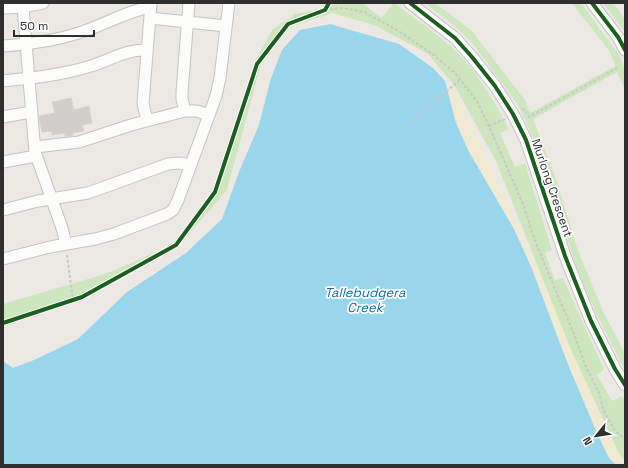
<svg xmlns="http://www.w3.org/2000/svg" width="628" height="468" viewBox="0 0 628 468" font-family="'Space Grotesk',sans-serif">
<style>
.green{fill:#cee6be}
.sand{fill:#f0ead3}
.water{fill:#99d6ec}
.building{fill:#d1cecb;stroke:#d7d4d0}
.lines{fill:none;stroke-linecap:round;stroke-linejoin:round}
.minor-casing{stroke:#c5c4c5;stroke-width:13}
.path{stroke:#c9c9c8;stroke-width:2;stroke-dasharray:3 2;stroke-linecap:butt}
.minor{stroke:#fcfcfb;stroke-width:11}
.cycleway-casing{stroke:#fff;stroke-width:6}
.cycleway{stroke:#1b5e20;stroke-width:4}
.labels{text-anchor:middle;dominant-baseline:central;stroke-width:3.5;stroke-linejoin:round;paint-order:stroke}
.street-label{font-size:12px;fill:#2e2e2e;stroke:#fff}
.water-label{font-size:13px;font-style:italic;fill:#0d6fa3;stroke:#fff}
</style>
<rect width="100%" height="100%" fill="#ece8e4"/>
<!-- green -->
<path class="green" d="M333 3H362L382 18 394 3C421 23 451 42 472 69 486 87 498 109 509 129L500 133 515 167 525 163 552 250 545 253 555 280 563 278 604 369 597 375 612 401 622 396 625 401V460L619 454 570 348 496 161 454 85 428 54 374 25 332 13 290 27 262 60 227 190 177 247 81 299 3 325V304L108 273 165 248 182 235 212 191 234 135 254 63 272 30 295 14 331 7Z
M425 3H435L471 30 525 100 530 113 615 66 610 52 572 3H581L619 55 625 70V90L617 72 533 119 556 179 577 248 603 311 625 354V370L596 313 578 272 546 173 536 144 518 105 474 45 451 23Z
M603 3H613L625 19V32Z"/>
<!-- sand -->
<path class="sand" d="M453 88 473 127 551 300 570 348 619 454 625 460V465H616L609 458 597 433 567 362 532 269 514 229 468 150 446 93Z"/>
<!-- water -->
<path class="water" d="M330 24 399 44 433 68 445 81 456 123 468 150 514 229 532 269 567 362 597 433 609 458 616 465H3V361L13 368 34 360 78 339 127 292 186 253 222 219 239 172 259 125 271 78 282 50 300 30Z"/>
<!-- building -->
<path class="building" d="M71 98 74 110 89 106 92 123 82 125 84 131 72 133 73 135 69 136H65V133L52 135V131L42 132 39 116 55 113 52 102Z"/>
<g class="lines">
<!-- minor casing -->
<g class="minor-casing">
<path id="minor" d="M410 3 455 38 472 57 495 86 513 114 526 140 565 256 591 321 615 369 625 385
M592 3 618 37 625 50
M23 7 35 152 62 228 66 244
M3 8 23 7 43 3
M150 18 226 26
M3 46C33 44 62 40 90 29 111 21 129 11 150 7
M3 81C33 78 62 75 91 66 110 60 127 49 147 50
M185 111 182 99V92L189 3
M3 117 31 112
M147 121 143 103 151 3
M35 147 79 142 131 125 185 111H197L209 115
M3 162 36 156
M3 210 38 201 88 193 168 164 180 163 190 165
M3 259 50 247 95 239 114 234 167 214 173 210 178 200 216 96 220 78 229 3"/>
</g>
<!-- path -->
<path class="path" d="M325 10 343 8 364 12 397 30 434 55 455 73 477 101 489 126 523 204 535 241 574 334 585 365 599 393 603 409 615 431 625 439
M522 110 524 109 529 117 619 67
M408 124 460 80
M489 126 505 119
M67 255 73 300"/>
<!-- minor -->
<use href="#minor" class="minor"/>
<!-- cycleway casing -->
<g class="cycleway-casing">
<path id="cycleway" d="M410 3 455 38 472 57 495 86 513 114 526 140 565 256 591 321 615 369 625 385
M592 3 618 37 625 50
M3 323 82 297 176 245 215 192 257 64 288 24 325 10 329 3"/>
</g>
<!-- cycleway -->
<use href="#cycleway" class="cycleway"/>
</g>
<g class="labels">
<!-- street labels -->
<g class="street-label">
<text transform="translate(552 188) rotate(71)">Murlong Crescent</text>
</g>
<!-- water labels -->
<g class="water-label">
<text x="365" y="292">Tallebudgera<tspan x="365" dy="15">Creek</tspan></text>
</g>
</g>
<!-- border -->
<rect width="628" height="468" fill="none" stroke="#2e2e2e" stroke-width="8"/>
<!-- north arrow -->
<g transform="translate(596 436) rotate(240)" stroke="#ffffff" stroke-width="3" paint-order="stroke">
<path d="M0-3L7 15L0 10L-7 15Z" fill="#2e2e2e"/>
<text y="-6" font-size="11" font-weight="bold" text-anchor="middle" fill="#2e2e2e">N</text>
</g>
<!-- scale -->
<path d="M14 30v6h80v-6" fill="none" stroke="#2e2e2e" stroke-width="2"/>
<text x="20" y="30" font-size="12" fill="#2e2e2e" stroke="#ffffff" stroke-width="3" paint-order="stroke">50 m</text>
</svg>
